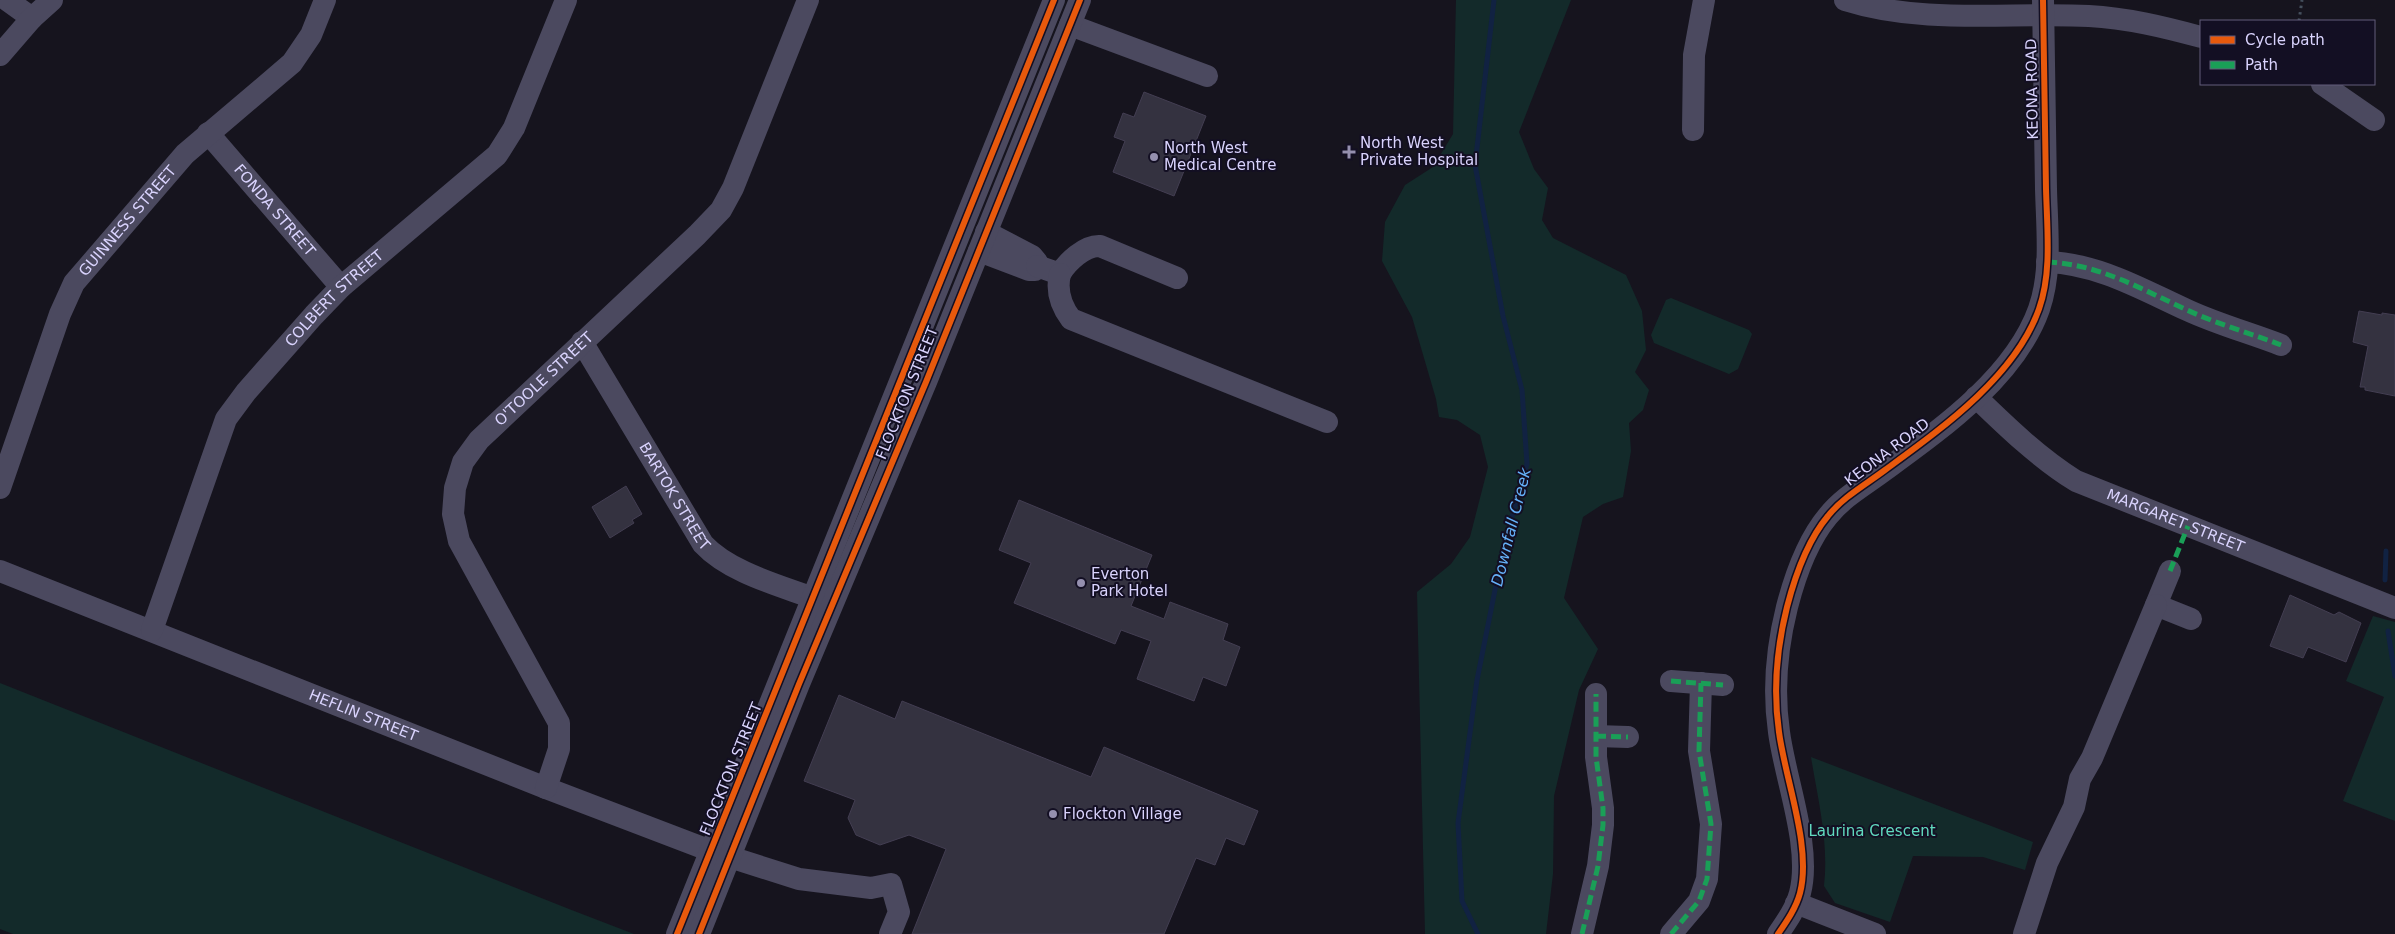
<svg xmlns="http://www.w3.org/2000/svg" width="2395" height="934" viewBox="0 0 2395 934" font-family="'DejaVu Sans',sans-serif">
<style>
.green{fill:#132a2a}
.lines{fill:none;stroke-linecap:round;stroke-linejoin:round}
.stream{stroke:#112242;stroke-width:5}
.building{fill:#343240;stroke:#433e52}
.path{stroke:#45505e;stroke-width:3;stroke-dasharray:2.5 4;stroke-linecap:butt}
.minor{stroke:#4b495f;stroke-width:22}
.quiet{stroke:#1a9f57;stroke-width:5;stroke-dasharray:10 5;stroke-linecap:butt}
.cycleway-casing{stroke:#130f23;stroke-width:9}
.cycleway{stroke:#e8590c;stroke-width:6}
.poi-dot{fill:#9590af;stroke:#130f23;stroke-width:2}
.labels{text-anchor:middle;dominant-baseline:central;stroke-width:4;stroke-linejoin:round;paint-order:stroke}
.street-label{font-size:15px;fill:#d9d3fd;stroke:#130f23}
.poi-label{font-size:15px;fill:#d9d3fd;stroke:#130f23;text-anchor:start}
.park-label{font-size:15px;fill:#61dabf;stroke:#130f23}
.water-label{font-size:16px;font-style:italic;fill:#65b1f9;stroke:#130f23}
</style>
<rect width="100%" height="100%" fill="#16141e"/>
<!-- green -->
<path class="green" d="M1456 0H1571L1519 132 1534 169 1548 188 1542 220 1553 238 1626 275 1642 311 1646 350 1635 372 1649 390 1643 410 1629 423 1631 451 1623 497 1603 504 1583 517 1564 598 1598 649 1579 690 1554 796 1553 874 1546 934H1425L1417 592 1451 564 1470 537 1488 467 1480 435 1457 420 1439 417 1436 399 1412 317 1382 261 1385 222 1405 185 1433 167 1453 134Z
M1671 298 1749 330 1752 334 1738 369 1729 374 1654 343 1651 335 1666 300Z
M2373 616 2395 622V821L2343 801 2384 697 2346 681Z
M0 683 569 909 634 934H13L0 929Z
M1811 757 2033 842 2025 870 1983 857 1913 856 1890 922 1835 903 1824 886C1829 843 1818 800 1811 757Z"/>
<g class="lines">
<!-- stream -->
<path class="stream" d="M2385 580 2386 551
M2388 631 2395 676
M1478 934 1462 901 1458 823 1477 680 1504 545 1527 464 1522 390 1503 316 1475 165 1494 0"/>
</g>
<!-- building -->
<path class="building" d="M1144 92 1206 116 1174 196 1113 172 1125 141 1114 137 1123 113 1134 117Z
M2359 311 2382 315V313L2395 315V396L2365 390V387H2360L2368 346 2353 342Z
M626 486 642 514 632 520 634 523 610 538 592 507Z
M1019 500 1152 555 1131 606 1164 619 1170 602 1228 624 1223 640 1240 647 1226 686 1203 677 1194 701 1137 679 1151 641 1121 630 1115 644 1014 603 1031 563 999 550Z
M2290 595 2334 615 2339 612 2361 623 2346 662 2308 647 2303 658 2270 646Z
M839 695 895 719 902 701 1091 777 1104 747 1258 811 1244 845 1226 838 1215 865 1196 858 1164 934H912L946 849 909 835 880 845 856 835 848 818 855 800 804 781Z"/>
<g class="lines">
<!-- path -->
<path class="path" d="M2299 21 2302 0"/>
<!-- minor -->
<g class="minor">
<path d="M7 0 32 18"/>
<path d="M1845 0C1924 25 2008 12 2089 16 2127 18 2164 27 2201 37"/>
<path d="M1070 25 1207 76"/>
<path d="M0 55 32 18 52 0"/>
<path d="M2322 84 2374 120"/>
<path d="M1693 130 1694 55 1704 0"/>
<path id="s1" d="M208 133 341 287"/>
<path d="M979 251 1029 270H1035L1037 262 1032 256 986 232"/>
<path d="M2047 262C2099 264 2141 289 2187 310 2217 324 2250 333 2281 345"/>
<path d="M1037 266 1060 274C1067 262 1085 245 1100 246L1177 278"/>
<path d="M1060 274C1056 291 1061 306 1071 319L1327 422"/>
<path id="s2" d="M582 342 703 544C729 572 778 585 813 598"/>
<path id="s3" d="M1976 397C2007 427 2039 458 2076 481L2395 608"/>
<path id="s4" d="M0 488 60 314 74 283 185 154 292 63 311 35 325 0"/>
<path id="s5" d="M0 571 546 788 711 851 799 879 871 888 891 884 899 912 890 934"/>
<path d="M2170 571 2156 605 2191 619"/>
<path id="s6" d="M152 630 226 419 246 392 314 315 341 287 497 155 514 128 566 0"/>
<path d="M1671 681 1723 685"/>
<path d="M1596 736 1628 737"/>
<path id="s7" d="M546 788 559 749V723L459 541 453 514 455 488 463 462 479 440 697 235 721 210 733 188 808 0"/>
<path d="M1796 903 1875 934"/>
<path d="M677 934 1054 0"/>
<path d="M699 934 799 684 926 382 1080 0"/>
<path d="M1582 934 1598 866 1603 825V808L1596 757V694"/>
<path d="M1671 934 1699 901 1707 879 1711 824 1699 751 1701 683"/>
<path d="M1778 934C1787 921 1796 908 1800 893 1812 847 1785 779 1779 732 1773 691 1777 647 1787 607 1795 576 1807 541 1828 516 1843 497 1865 485 1885 470 1941 429 2015 377 2039 309 2052 272 2047 229 2046 189 2045 126 2044 63 2043 0"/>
<path d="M2024 934 2047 863 2074 807 2080 779 2092 758 2156 605"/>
</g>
<!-- quiet -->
<path class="quiet" d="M2047 262C2099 264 2141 289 2187 310 2217 324 2250 333 2281 345
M2170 571 2188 526
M1671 681 1723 685
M1596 736 1628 737
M1582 934 1598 866 1603 825V808L1596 757V694
M1671 934 1699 901 1707 879 1711 824 1699 751 1701 683"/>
<!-- cycleway casing -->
<g class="cycleway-casing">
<path id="cycleway" d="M677 934 1054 0
M699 934 799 684 926 382 1080 0
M1778 934C1787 921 1796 908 1800 893 1812 847 1785 779 1779 732 1773 691 1777 647 1787 607 1795 576 1807 541 1828 516 1843 497 1865 485 1885 470 1941 429 2015 377 2039 309 2052 272 2047 229 2046 189 2045 126 2044 63 2043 0"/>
</g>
<!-- cycleway -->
<use href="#cycleway" class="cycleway"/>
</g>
<!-- markers -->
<g class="poi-dot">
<path d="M1346.5 144.5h5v5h5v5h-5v5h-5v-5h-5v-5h5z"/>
<circle cx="1154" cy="157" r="5"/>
<circle cx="1081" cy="583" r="5"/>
<circle cx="1053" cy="814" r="5"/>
</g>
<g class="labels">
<!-- street labels -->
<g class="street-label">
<text transform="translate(2032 89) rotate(-91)">KEONA ROAD</text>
<text stroke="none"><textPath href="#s1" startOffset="102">FONDA STREET</textPath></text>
<text stroke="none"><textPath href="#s4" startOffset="300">GUINNESS STREET</textPath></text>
<text stroke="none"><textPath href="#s6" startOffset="386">COLBERT STREET</textPath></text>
<text stroke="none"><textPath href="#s7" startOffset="472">O'TOOLE STREET</textPath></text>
<text transform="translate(907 393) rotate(-68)">FLOCKTON STREET</text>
<text transform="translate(1887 452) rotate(-37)">KEONA ROAD</text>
<text stroke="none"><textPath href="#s2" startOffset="180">BARTOK STREET</textPath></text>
<text stroke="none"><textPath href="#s3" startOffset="238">MARGARET STREET</textPath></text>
<text stroke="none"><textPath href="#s5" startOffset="391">HEFLIN STREET</textPath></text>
<text transform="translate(731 769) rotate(-68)">FLOCKTON STREET</text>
</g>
<!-- poi labels -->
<g class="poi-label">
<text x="1360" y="143">North West<tspan x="1360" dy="17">Private Hospital</tspan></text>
<text x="1164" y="148">North West<tspan x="1164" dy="17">Medical Centre</tspan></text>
<text x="1091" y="574">Everton<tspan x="1091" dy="17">Park Hotel</tspan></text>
<text x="1063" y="814">Flockton Village</text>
</g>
<!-- park labels -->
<g class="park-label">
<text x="1872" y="831">Laurina Crescent</text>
</g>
<!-- water labels -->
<g class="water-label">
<text transform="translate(1511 527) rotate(-76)">Downfall Creek</text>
</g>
</g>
<!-- legend -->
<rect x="2200" y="20" width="175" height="65" fill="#130f23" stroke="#625d7a"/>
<rect x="2210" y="36" width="25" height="8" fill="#e8590c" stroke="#625d7a"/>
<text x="2245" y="45" font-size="15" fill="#d9d3fd">Cycle path</text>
<rect x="2210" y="61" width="25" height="8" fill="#1a9f57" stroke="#625d7a"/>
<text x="2245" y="70" font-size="15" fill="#d9d3fd">Path</text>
</svg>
